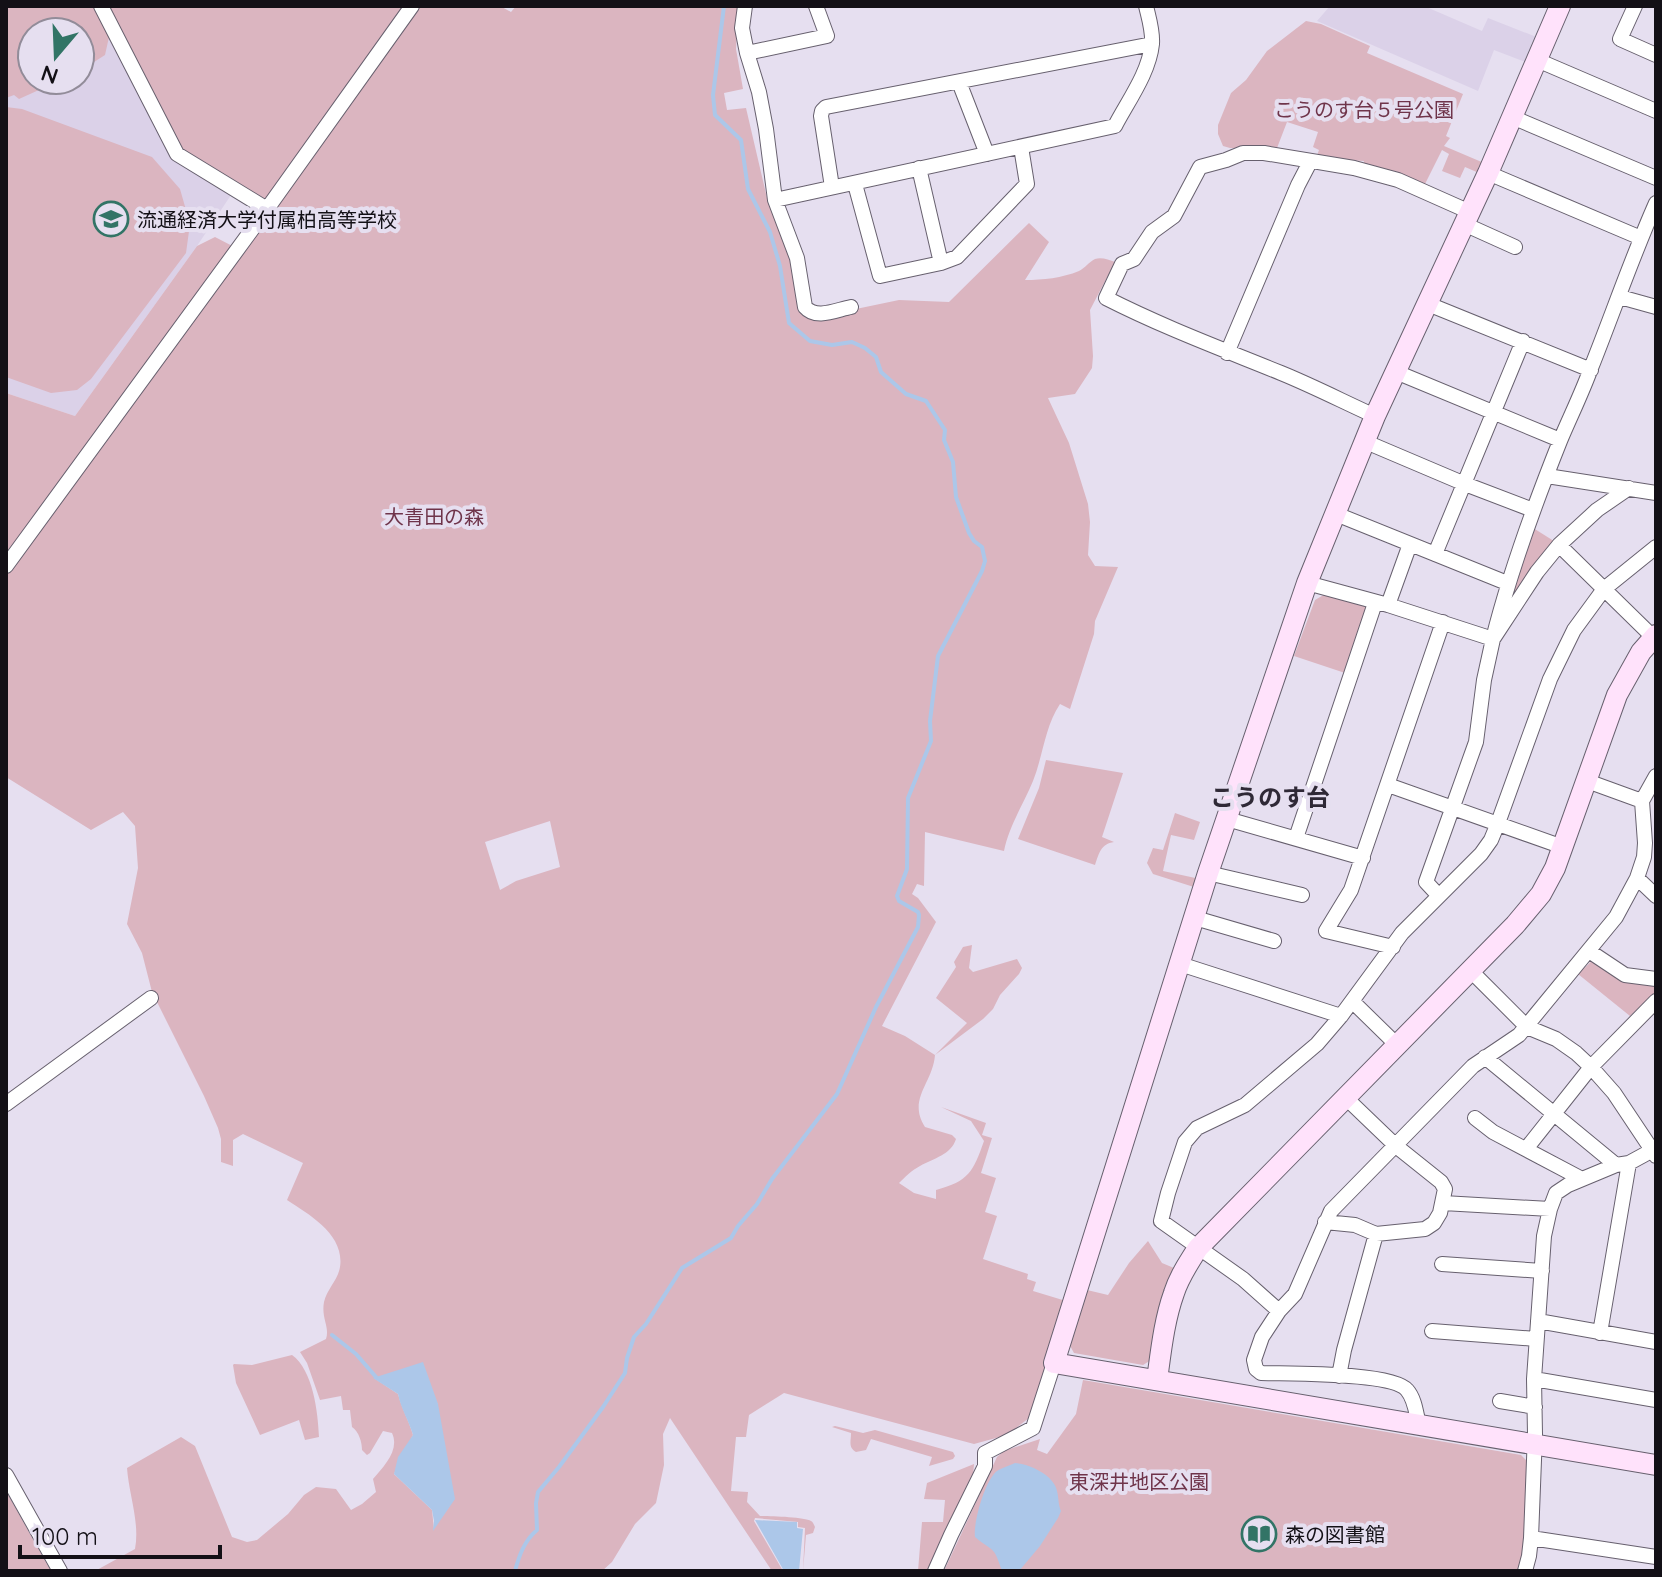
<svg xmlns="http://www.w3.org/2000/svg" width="1662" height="1577" viewBox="0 0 1662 1577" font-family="Quicksand,'Noto Sans JP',sans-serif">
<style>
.built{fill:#dbd1e8;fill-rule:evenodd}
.green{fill:#dbb5c0;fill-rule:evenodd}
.water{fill:#acc7e9}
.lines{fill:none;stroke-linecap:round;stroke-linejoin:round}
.stream{stroke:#acc7e9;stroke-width:4}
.street-casing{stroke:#67606e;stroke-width:16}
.secondary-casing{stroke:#67606e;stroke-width:22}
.street{stroke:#fff;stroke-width:14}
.secondary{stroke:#ffe2fb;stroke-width:20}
.labels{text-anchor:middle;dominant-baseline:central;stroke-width:8;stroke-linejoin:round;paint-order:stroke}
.park-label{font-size:20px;fill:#6f344a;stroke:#e6dff0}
.poi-label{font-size:20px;fill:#131016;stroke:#e6dff0;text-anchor:start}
.quarter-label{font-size:24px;font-weight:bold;fill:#2f2936;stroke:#e6dff0}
</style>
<rect width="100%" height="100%" fill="#e6dff0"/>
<!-- built -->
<path class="built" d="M6 6H97L233 192 197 246 75 416 6 393ZM32 32H80V80H32Z
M1330 6H1424L1482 31 1488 18 1539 38 1528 63 1494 50 1478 91 1317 21Z"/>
<!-- green -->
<path class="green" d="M6 6H93L109 37 105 55 80 71V32H32V80H61L19 99 14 95 6 98Z
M106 6H500L511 12 516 6H738L736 49 743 89 724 93 727 110 746 108 767 198 779 225 793 266 808 319 899 300 949 302 1029 223 1049 242 1025 280C1043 280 1062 278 1079 271 1085 268 1089 262 1095 259 1102 257 1109 260 1115 262L1090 310 1093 356 1092 368 1075 394 1048 398 1069 443 1088 504 1090 522 1088 555 1095 566 1118 567 1095 621 1094 634 1070 709 1060 704C1045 726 1043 756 1033 781 1023 805 1009 826 1004 851L925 832 924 886 917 884 912 894 918 898 936 922 882 1026 905 1036 935 1055 967 1023 936 998 956 967 954 962 963 947 972 945 969 968 973 972 1017 959 1022 968 1019 974 1000 995 993 1009 983 1019 935 1055C933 1083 907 1099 925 1127L952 1135 956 1139C951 1155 934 1158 920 1166 912 1170 905 1177 899 1183L914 1193 936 1199V1190C969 1181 973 1172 984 1141L971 1121 941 1107 986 1123 982 1135 992 1138 981 1173 996 1178 985 1212 997 1216 983 1259 1028 1274 1027 1279 1036 1282 1033 1291 1066 1301 1029 1418 1007 1435 974 1444 784 1393 749 1415 746 1437H736L731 1491 748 1492 747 1502 760 1516C770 1516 805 1517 811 1521 813 1522 814 1525 815 1527L813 1533 806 1535 803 1571 805 1528 798 1527V1522L755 1518 754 1521 783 1571H772L670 1418 663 1434 664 1465 656 1503 635 1524 612 1562 602 1571H95L135 1549C140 1523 129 1495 127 1468L181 1437 195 1446 232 1537 247 1542 257 1540 288 1514 304 1495 316 1487 336 1489 351 1510 362 1504 376 1492 373 1479C384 1466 400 1450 392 1433L383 1431 370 1453 367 1455 362 1450C362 1442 359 1432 352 1427L350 1410H343L341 1396 320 1400 307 1363 300 1352 326 1339C330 1327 321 1318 324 1302 327 1289 338 1280 340 1267 345 1235 310 1215 287 1200L303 1163 243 1134 233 1140V1166L221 1162V1139L218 1128 204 1096 152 992 142 953 127 924 138 868 135 826 123 812 91 830 6 777V393L75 416 197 246 215 237 242 251 272 208 180 152ZM550 821 560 867 516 881 500 890 485 842ZM374 1378 438 1404 434 1529 432 1510 394 1474 413 1435C409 1421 402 1409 398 1394Z
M1306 21 1321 24 1370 46 1367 53 1463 94 1446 136 1450 138 1444 146 1484 163 1479 173 1465 167 1460 178 1442 171 1449 154 1442 150 1423 188 1363 167 1364 161 1316 158 1319 150 1313 147 1318 132 1287 122 1277 148H1230L1223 146 1218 134V125L1231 93 1246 80 1267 51Z
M6 107 22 109 152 157 180 189 190 224 186 253 91 379 77 390 51 393 6 377Z
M1530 526 1557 543 1519 595 1509 590Z
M1327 593 1371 607 1348 674 1294 656 1315 600Z
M1046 760 1123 773 1102 837 1114 842C1101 844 1099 853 1095 865L1018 839 1039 788Z
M1175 813 1200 822 1194 840 1171 835 1163 871 1200 879 1197 888 1153 874 1147 863 1153 848 1163 850Z
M1595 958 1656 982V992L1630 1016 1578 974Z
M1148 1241 1162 1263 1174 1268 1151 1360 1143 1365 1074 1353 1069 1344 1087 1290 1108 1295 1129 1263Z
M292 1355C313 1370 318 1412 319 1437L305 1440 299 1420 260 1435 236 1383 233 1365 234 1364 252 1365Z
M1083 1380 1521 1455 1527 1461 1523 1556 1518 1571H944L997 1457 1004 1451 1040 1439 1037 1450 1047 1454 1076 1414Z
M835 1426 863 1433 875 1430 953 1452 955 1456 953 1459 929 1466 932 1457 871 1439 866 1450 856 1452C848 1447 851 1442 851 1433L832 1427Z
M974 1464 973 1477 929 1571H918L922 1522H943L945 1500 924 1499 927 1483Z
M6 1491 48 1566 52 1571H6Z"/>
<!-- water -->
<path class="water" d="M423 1362 438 1404 455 1499 433 1531 434 1521 432 1510 394 1474 398 1457 413 1435C409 1421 401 1409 398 1394L373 1378Z
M1015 1463C1029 1464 1054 1475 1057 1491 1059 1499 1058 1504 1061 1511L1058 1518 1040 1546 1019 1571H1002C993 1544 994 1553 975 1537 973 1523 985 1480 997 1471 1001 1468 1009 1466 1015 1463Z
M755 1520 797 1522V1528L803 1529 799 1571H784Z"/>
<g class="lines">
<!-- stream -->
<path class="stream" d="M332 1335 356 1354 376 1377
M515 1571C519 1556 524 1541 537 1530L536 1503 538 1492 559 1467 603 1407 625 1373 627 1358 634 1337 646 1324 682 1268 731 1238 738 1226 757 1204 772 1179 837 1094 876 1007 918 927 919 915 918 912 899 901 897 896 907 869 908 798 931 741 930 721 938 656 982 571 985 561 982 547 974 541 969 533 956 497 953 462 944 440 945 430 926 401 906 394 881 372 876 357 865 348 852 342 832 345 810 341 789 323 780 266 770 232 748 189 741 140 715 115 713 95 724 6"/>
<!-- street casing -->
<g class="street-casing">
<path id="street" d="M101 6 177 154 267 209
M745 6 742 28 747 53 759 92 766 129 775 200 797 258 805 307C816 320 836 310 851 307
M1635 6 1620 39 1656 55
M747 53 827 36 816 6
M1537 60 1656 111
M959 82 987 154
M1512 117 1656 178
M919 168 941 263
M1488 173 1641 238
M855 184 880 276 941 263 957 257 1027 184 1021 147
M832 187 821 116 822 111 826 107 1152 44
M775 200 1115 126C1128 101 1149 73 1152 44 1153 31 1149 19 1146 6
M1464 224 1515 247
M1620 297 1656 307
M1428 304 1591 370
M1227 353 1298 185 1310 162
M1396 372 1560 440
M1375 416C1344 402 1313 386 1281 373 1222 349 1163 327 1106 298L1122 264 1134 259 1152 232 1174 216 1200 167 1226 160 1243 153H1264L1354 168 1398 180 1470 212
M1366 442 1465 484 1533 510
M1547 476 1656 493
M1336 514 1507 583
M1559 545 1654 638
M1435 554 1523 341
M6 566 267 209 412 6
M1307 583 1388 605 1493 639C1510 571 1534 506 1560 441 1570 417 1582 393 1591 368 1613 313 1632 257 1656 203
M1388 605 1410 544
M1587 781 1642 801
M1388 785 1563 847
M1227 819 1363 858
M1296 838 1375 603
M1208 873 1302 895
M1637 878 1656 896
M1439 896 1426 882 1476 742 1484 680 1493 639 1537 572 1559 545 1597 510 1629 488
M1195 918 1274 941
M1393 947 1326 931 1351 890 1443 622
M1589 951 1625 975 1656 979
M1180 964 1341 1016
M1470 970 1527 1027 1556 1039 1576 1053 1591 1067 1614 1093 1656 1156
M1352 1001 1397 1045
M1485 1057 1616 1165
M6 1104 151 998
M1475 1118 1493 1132 1582 1179
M1526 1149 1591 1067 1656 1001
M1443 1203 1550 1209
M1325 1222 1355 1225 1376 1234 1425 1229 1434 1223 1440 1213 1445 1189 1441 1182 1396 1146 1346 1098
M1442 1264 1542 1271
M1279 1311 1243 1279 1161 1221 1168 1193 1185 1142 1197 1128 1245 1105 1317 1044 1341 1016 1402 933 1481 854 1491 840 1498 823 1550 679 1574 630 1604 589 1656 547
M1538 1321 1656 1342
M1432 1331 1536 1339
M1600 1333 1629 1163
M1339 1376 1344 1350 1376 1234
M1534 1379 1656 1400
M1500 1401 1535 1407
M1419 1425C1416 1413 1415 1399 1407 1390 1392 1372 1288 1374 1261 1373L1256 1369 1254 1360 1262 1337 1279 1311 1295 1294 1331 1211 1473 1066 1519 1035 1616 917 1637 878 1644 857 1645 843 1642 801 1656 776
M6 1475 60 1571
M1531 1538 1656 1557
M935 1571 951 1535 985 1466V1453L1033 1428 1054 1363
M1525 1571 1529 1556 1531 1538 1535 1434 1534 1379 1544 1236 1550 1209 1556 1193 1568 1185 1616 1165 1629 1163 1651 1151"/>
</g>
<!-- secondary casing -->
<g class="secondary-casing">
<path id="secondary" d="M1560 6 1488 173 1375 416 1307 583 1208 873 1054 1363 1656 1465
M1157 1380C1161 1351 1164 1321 1174 1293 1179 1277 1189 1262 1198 1248L1515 925 1541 894 1555 868 1617 695 1641 652 1656 635"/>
</g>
<!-- street -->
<use href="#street" class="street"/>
<!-- secondary -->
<use href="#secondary" class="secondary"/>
</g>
<!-- icons -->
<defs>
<g id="school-ring" transform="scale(1.8)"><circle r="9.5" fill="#e6dff0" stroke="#327466" stroke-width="1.5"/><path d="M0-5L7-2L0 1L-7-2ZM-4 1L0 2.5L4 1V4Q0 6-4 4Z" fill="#327466"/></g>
<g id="library-ring" transform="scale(1.8)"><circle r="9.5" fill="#e6dff0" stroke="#327466" stroke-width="1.5"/><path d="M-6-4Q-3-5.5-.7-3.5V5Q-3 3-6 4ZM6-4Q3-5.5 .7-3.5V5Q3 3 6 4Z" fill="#327466"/></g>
</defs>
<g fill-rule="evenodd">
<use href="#school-ring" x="111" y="219"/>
<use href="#library-ring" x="1259" y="1534"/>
</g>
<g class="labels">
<!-- park labels -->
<g class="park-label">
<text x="1364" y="109">こうのす台５号公園</text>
<text x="434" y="516">大青田の森</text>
<text x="1139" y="1481">東深井地区公園</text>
</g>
<!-- poi labels -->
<g class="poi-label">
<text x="137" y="219">流通経済大学付属柏高等学校</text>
<text x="1285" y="1534">森の図書館</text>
</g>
<!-- quarter labels -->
<g class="quarter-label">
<text x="1270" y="797">こうのす台</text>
</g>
</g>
<!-- border -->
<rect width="1662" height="1577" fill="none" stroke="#131016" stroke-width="16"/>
<!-- north arrow -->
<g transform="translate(56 56) rotate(199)"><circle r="38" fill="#e6dff0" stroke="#928c99" stroke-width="2"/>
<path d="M0-6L14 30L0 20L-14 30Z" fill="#327466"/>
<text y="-12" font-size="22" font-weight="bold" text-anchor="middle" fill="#131016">N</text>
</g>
<!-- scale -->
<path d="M20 1545v12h200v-12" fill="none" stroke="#131016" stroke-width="4"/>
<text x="32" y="1545" font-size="24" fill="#131016" stroke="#e6dff0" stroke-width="6" paint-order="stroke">100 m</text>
</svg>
